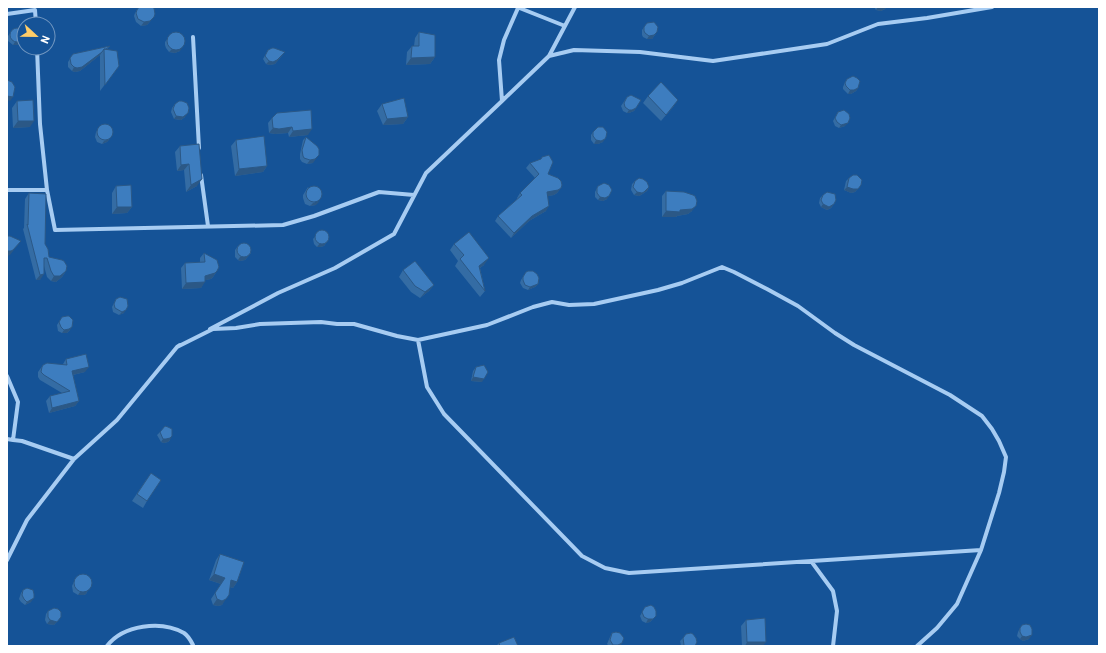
<svg xmlns="http://www.w3.org/2000/svg" width="1106" height="653" viewBox="0 0 1106 653" font-family="Barlow,sans-serif">
<style>
.lines{fill:none;stroke-linecap:round;stroke-linejoin:round}
.street{stroke:#a7ccf2;stroke-width:4}
.wall{fill:#346ca4}
.shaded-wall{fill:#2b5886}
.building{fill:#3d7dbf;stroke:#2b5886}
</style>
<rect width="100%" height="100%" fill="#155397"/>
<g class="lines">
<!-- street -->
<path class="street" d="M517 7 565 26
M7 14 35 10 36 24
M193 37 199 148
M37 48 40 124 47 190
M549 56 574 50 640 52 713 61 827 44 878 24 927 18 992 7
M502 101 499 60 504 40 518 8
M201 175 208 226
M7 190H47L55 230 283 225 314 216 379 192 414 195
M210 329 278 293 335 268 394 234 426 173 502 101 549 56 575 7
M418 340 427 387 444 414 582 556 605 568 629 573 981 550
M177 347 213 329 236 328 260 324 321 322 337 324H354L397 336 418 340 487 325 533 307 552 302 569 305 594 304 658 290 682 283 722 267 734 272 767 289 798 306 835 333 854 345 950 395 982 416 992 429 999 441 1006 457 1004 472 999 493 981 550 957 604 937 628 917 646
M7 376 18 402 13 440
M7 439 13 440 22 441 74 459
M7 560 27 520 74 459 117 420 177 347 180 345
M811 561 833 591 837 611 833 646
M107 646C123 625 161 620 184 633 187 635 191 641 193 645V646"/>
</g>
<!-- wall -->
<path class="wall" d="M139 7 154 17 147 25 141 26 136 22 134 16 135 13Z
M874 7H886L885 9 881 11 876 10Z
M647 23 657 32 652 39H647L643 37 642 35V30Z
M13 29 21 41 18 45H13L8 41V36Z
M419 32 435 57 430 64 406 65 407 52 412 46H414L415 38Z
M171 34 180 51 175 53 169 52 166 48 165 45V42Z
M110 46 107 49 119 66 100 91V55L80 71 75 72 72 71 68 67V62L73 54Z
M268 50 285 52 275 64 270 65 266 64 263 59Z
M847 79 858 88 856 91 851 94H848L843 89V87L845 82Z
M648 96 674 106 661 121 643 103Z
M627 97 641 100 634 111 629 113H627L623 111 621 106Z
M17 101 30 127 13 128 12 108Z
M175 104 185 117 181 120 174 119 171 112 172 108Z
M382 104 408 117 403 124 383 125 377 111Z
M838 112 845 126 839 128 835 126 833 121Z
M272 118 308 135 289 137 288 133 275 134 269 133 268 123Z
M100 126 113 134 107 142 102 144 97 142 95 137 96 132Z
M593 132 603 142 598 144H594L591 140V135Z
M306 137 313 163 307 164 302 162 300 159V154L303 140Z
M236 140 267 166 263 172 235 176 231 146Z
M199 144 197 186 186 192 184 170 177 171 175 152 180 146Z
M530 163 548 174 561 188 557 193 554 195 548 196 546 211 529 221 511 238 495 221 498 216 517 199V198L520 193 535 178 526 168Z
M849 178 861 185 855 192 851 193 844 190 846 181Z
M635 181 649 187 647 191 641 195 639 196 634 195 631 190 632 184Z
M116 186 132 207 127 213 112 214V193Z
M598 186 607 199 603 201 598 200 595 197V192Z
M308 187 316 205 310 206 305 204 303 198V195Z
M666 191 692 211 688 214 677 216 676 217H662V196Z
M29 193 49 257 66 271 62 277 56 282 51 281 47 277 44 266 40 280H36L23 229 24 228 25 199Z
M823 195 834 204 831 208 827 210 821 207 819 203 820 198Z
M320 231 329 239 324 246 320 247H317L314 244 313 239Z
M454 244 484 265 480 268 485 291 480 297 455 266 458 261 450 250Z
M238 246 251 253 245 260 240 261 238 260 235 257V250Z
M204 253 217 271 213 277 211 279 205 280 201 288 182 289 181 268 185 263 200 262V258Z
M403 270 434 285 429 291 420 298 411 292 399 277Z
M526 272 538 284 535 287 528 290 523 288 520 283 521 280Z
M116 299 124 313 119 315 113 312 112 307Z
M62 317 70 330 67 333H62L58 331 57 325Z
M66 359 85 372 73 375 79 401 75 406 49 413 46 401 50 396 62 393 40 380 38 377V372L43 365 63 364Z
M476 367 482 382 471 381 473 371Z
M160 432 170 440 168 442 164 443 161 442 157 435Z
M146 480 147 501 143 508 132 501Z
M220 554 237 582 233 588 230 587 222 605 218 606 213 605 211 599 221 584 209 580 216 560Z
M76 577 88 590 86 594 84 595H78L73 592 72 586Z
M23 590 31 602 25 605 21 602 19 599 21 593Z
M645 607 656 616 650 622 646 623 642 621 640 616Z
M48 611 61 617 54 625 47 624 45 620 46 614Z
M746 620 763 646H742L741 626Z
M1020 628 1029 639 1023 641 1020 639 1017 636 1018 632Z
M612 633 622 643 620 646H609L607 644 610 637Z
M683 638 695 646H681L680 641Z
M499 643 518 646H496Z"/>
<!-- shaded-wall -->
<path class="shaded-wall" d="M878 7H886L885 9 881 11 876 10Z
M154 17 147 25 141 26 144 22Z
M657 32 652 39H647L649 36Z
M24 38 18 45H13L15 42Z
M182 48 180 51 175 53 169 52 172 49Z
M102 52 100 55 80 71 75 72 72 71 74 67Z
M285 52 275 64 270 65 266 64 269 61Z
M435 57 430 64 406 65 411 58Z
M858 88 856 91 851 94H848L850 90Z
M7 96 13 97 10 101 7 100Z
M678 100 674 106 661 121 666 115Z
M636 108 634 111 629 113H627L629 110Z
M188 113 185 117 181 120 174 119 176 116Z
M408 117 403 124 383 125 387 119Z
M18 121H34L30 127 13 128Z
M848 123 845 126 839 128 841 125Z
M292 127 288 133 275 134 269 133 273 128Z
M312 129 308 135 289 137 293 131Z
M110 139 107 142 102 144 104 141Z
M605 139 603 142 598 144H594L596 140Z
M319 155 313 163 307 164 310 160Z
M189 164 184 170 177 171 181 165Z
M267 166 263 172 235 176 239 169Z
M202 179 197 186 186 192 191 185Z
M861 185 855 192 851 193 844 190 847 187Z
M649 187 647 191 641 195 639 196 634 195 637 192Z
M561 188 557 193 554 195 544 197 547 192Z
M609 196 607 199 603 201 598 200 600 197Z
M320 201 316 205 310 206 313 203Z
M823 204H834L831 208 827 210 821 207Z
M549 206 546 211 529 221 511 238 514 233 532 216Z
M696 206 692 211 688 214 677 216 676 217H662L666 211 680 210Z
M117 207H132L127 213 112 214Z
M21 241 10 255 7 256V251Z
M320 243H326L324 246 320 247H317Z
M251 253 245 260 240 261 238 260 240 257Z
M489 258 484 265 474 272 479 266Z
M66 271 62 277 56 282 51 281 54 276Z
M217 271 213 277 211 279 201 281 205 276Z
M44 274 40 280H36L40 275Z
M205 282 201 288 182 289 186 283Z
M538 284 535 287 528 290 530 287Z
M434 285 429 291 420 298 425 292Z
M126 310 124 313 119 315 122 312Z
M72 327 70 330 67 333H62L64 330Z
M89 367 85 372 68 376 72 371Z
M473 377 484 379 482 382 471 381Z
M79 401 75 406 49 413 52 408Z
M172 436 170 440 168 442 164 443 161 442 163 439Z
M214 574 225 578 221 584 209 580Z
M231 580 237 582 233 588 227 586Z
M88 590 86 594 84 595H78L80 592Z
M34 598 31 602 25 605 27 602Z
M217 599H226L222 605 218 606 213 605Z
M656 616 650 622 646 623 648 619Z
M61 617 54 625 47 624 50 620Z
M1032 635 1029 639 1023 641 1020 639 1022 636Z
M747 642H766L763 646H745Z
M622 643 620 646H612L613 645Z"/>
<!-- building -->
<path class="building" d="M139 7H152L154 8 155 14 154 17 150 21 144 22 138 19 136 13 137 10Z
M654 22 658 27 657 32 654 35 649 36 645 33 644 31V27L647 23Z
M10 35a7 7 0 1 1 14 0a7 7 0 1 1-14 0Z
M419 32 435 35V57L411 58 412 46H419Z
M167 41a9 9 0 1 1 18 0a9 9 0 1 1-18 0Z
M110 46 106 49H104L102 52 82 67 77 68 74 67 71 64 70 58 73 54Z
M272 48H274L285 52 277 60 273 62 269 61 265 56 268 50Z
M104 49 117 51 119 66 105 85Z
M853 76 857 78 860 81 858 88 854 90H850L846 86 845 83 847 79Z
M7 80 12 82 15 87 13 97 7 96Z
M661 82 678 100 666 115 648 96Z
M631 95 641 100 636 108 632 110H629L625 107 624 103 627 97Z
M404 98 408 117 387 119 382 104Z
M33 100 34 121H18L17 101Z
M179 101H182L187 103 189 108 188 113 183 117 176 116 173 109 175 104Z
M311 110 312 129 293 131 292 127 279 129 273 128 272 118 277 113Z
M844 110 849 114 850 118 848 123 841 125 837 122 835 118 838 112Z
M97 132a8 8 0 1 1 16 0a8 8 0 1 1-16 0Z
M598 127H603L607 132 606 137 605 139 601 141 596 140 593 136V132Z
M264 136 267 166 239 169 236 140Z
M306 137 317 146 319 149V155L315 159 310 160 304 158 303 156 302 150Z
M199 144 202 179 191 185 189 164 181 165 180 146Z
M549 155 553 162 548 174 558 178 561 181 562 185 561 188 558 190 547 192 549 206 532 216 514 233 498 216 522 195 520 193 539 174 530 163 541 159 542 157Z
M853 175H857L862 180 861 185 858 189H853L847 187 849 178Z
M639 178 643 179 647 182 649 187 644 192 642 193 637 192 633 187 635 181Z
M604 183 609 185 612 190 609 196 605 198 600 197 597 193V188L598 186Z
M131 185 132 207H117L116 186Z
M306 194a8 8 0 1 1 16 0a8 8 0 1 1-16 0Z
M666 191 684 192 693 195 695 196 697 201 696 206 692 209 680 210V212L666 211Z
M827 192 835 194 836 200 834 204 829 207 823 204 821 200 823 195Z
M29 193 46 194 45 244 48 249 49 257 62 260 64 261 67 266 66 271 60 276H54L51 271 47 258H44V274L40 275 27 224 28 225Z
M315 237a7 7 0 1 1 14 0a7 7 0 1 1-14 0Z
M469 232 489 258 479 266 485 291 460 259 464 255 454 244Z
M7 236H10L21 241 13 250 11 251H7Z
M237 250a7 7 0 1 1 14 0a7 7 0 1 1-14 0Z
M204 253 217 260 219 267 217 271 215 273 205 276V282L186 283 185 263 205 262Z
M415 261 434 285 425 292 415 286 403 270Z
M528 271H533L537 274 539 278 538 284 530 287 525 285 523 280V277L526 272Z
M120 297 127 299 128 306 126 310 122 312 115 308 114 304 116 299Z
M67 316H69L73 320 72 327 69 329 64 330 61 327 59 322 62 317Z
M86 354 89 367 72 371 79 401 52 408 50 396 70 391 44 375 41 372 42 367 43 365 47 363 67 365 66 359Z
M484 365 488 372 484 379 473 377 476 367Z
M165 426 168 427 172 429V436L170 438 166 439H163L160 432Z
M151 473 161 480 147 501 137 494Z
M220 554 244 562 237 582 231 580 229 595 226 599 222 601 217 599 215 593 225 578 214 574Z
M74 583a9 9 0 1 1 18 0a9 9 0 1 1-18 0Z
M27 588 33 590 34 594V598L27 602 24 599 22 595 23 590Z
M651 605 654 607 656 611V616L653 619H648L644 617 642 612 645 607Z
M54 608 58 609 61 612V617L57 622 50 620 48 617V611Z
M765 618 766 642H747L746 620Z
M1026 624 1030 625 1032 629V635L1026 637 1022 636 1020 632V628L1022 625Z
M616 632 620 633 624 638 622 643 618 645H613L610 640 612 633Z
M691 633 693 634 696 638 697 642 695 646H685L684 645 683 638 686 634Z
M514 637 518 646H500L499 643Z"/>
<!-- border -->
<rect width="1106" height="653" fill="none" stroke="#ffffff" stroke-width="16"/>
<!-- north arrow -->
<g transform="translate(36 36) rotate(112)"><circle r="19" fill="#155397" stroke="#7398c1"/>
<path d="M0-3L7 15L0 10L-7 15Z" fill="#ffcd68"/>
<text y="-6" font-size="11" font-weight="bold" text-anchor="middle" fill="#ffffff">N</text>
</g>
</svg>
